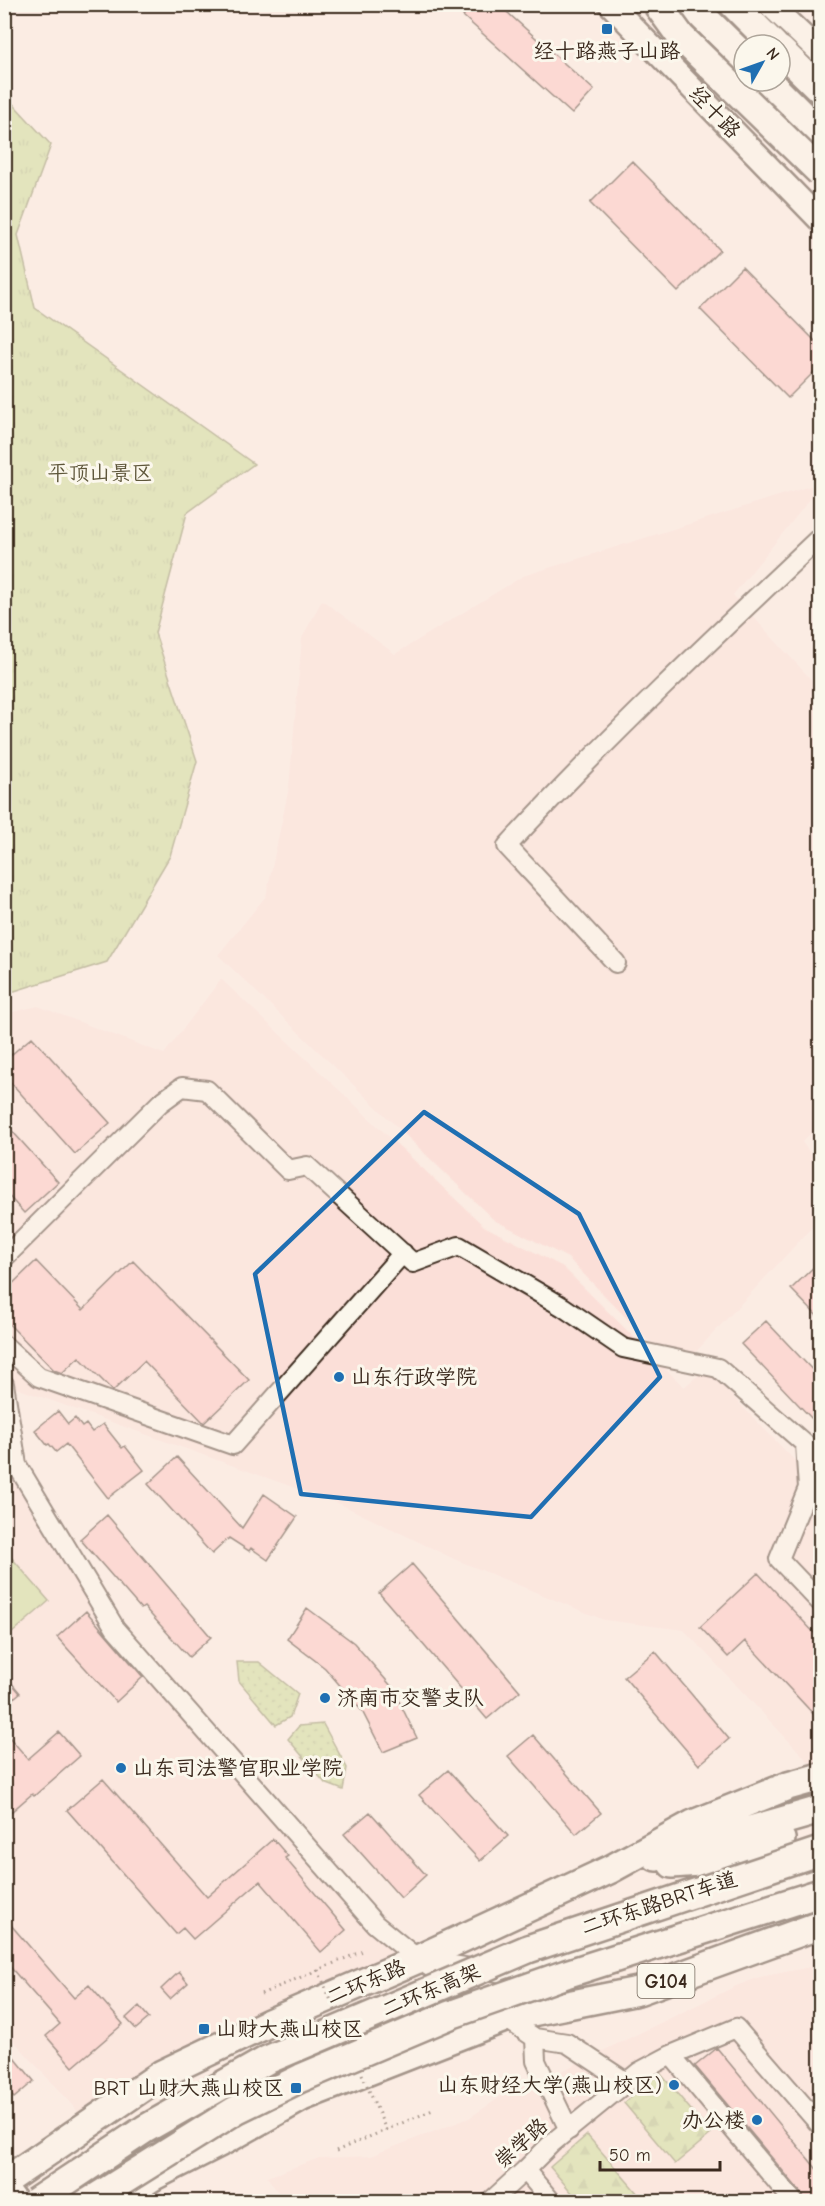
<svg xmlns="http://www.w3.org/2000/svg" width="825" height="2206" viewBox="0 0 825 2206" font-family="'Comic Neue','LXGW WenKai TC',sans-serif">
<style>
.built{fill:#fbdfd8}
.grass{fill:url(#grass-dots);stroke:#808256;stroke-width:1.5}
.forest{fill:url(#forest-firs);stroke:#808256;stroke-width:1.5}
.park{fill:url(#park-tufts);stroke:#808256;stroke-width:1.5}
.garden{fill:#c5d98e;stroke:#808256;stroke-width:1.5}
.building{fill:#fcc0be;stroke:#3b2a1e;stroke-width:1.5}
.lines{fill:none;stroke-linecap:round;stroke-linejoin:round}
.minor-casing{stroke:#3b2a1e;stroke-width:22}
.major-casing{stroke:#3b2a1e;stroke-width:27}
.highway-casing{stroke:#3b2a1e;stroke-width:32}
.path{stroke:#3b2a1e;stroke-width:3;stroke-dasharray:1.5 4.5;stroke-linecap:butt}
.minor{stroke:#fbf7ec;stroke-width:18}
.major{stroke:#fbf7ec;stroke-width:22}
.highway{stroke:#fbf7ec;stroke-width:27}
.highway-bridge-casing{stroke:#3b2a1e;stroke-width:32;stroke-linecap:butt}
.path-bridge{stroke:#3b2a1e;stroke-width:3;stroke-dasharray:1.5 4.5;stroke-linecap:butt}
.highway-bridge{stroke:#fbf7ec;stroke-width:27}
.marked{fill:none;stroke:#1f6fb2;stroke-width:4.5;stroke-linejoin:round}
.poi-dot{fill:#1f6fb2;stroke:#fbf7ec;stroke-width:2}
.labels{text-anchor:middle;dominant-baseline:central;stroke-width:6;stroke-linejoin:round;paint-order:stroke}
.shield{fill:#fbf7ec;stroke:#75685c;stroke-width:1.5}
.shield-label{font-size:20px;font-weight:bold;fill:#3b2a1e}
.poi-label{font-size:21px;fill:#3b2a1e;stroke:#fbf7ec;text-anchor:start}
.street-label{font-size:21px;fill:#3b2a1e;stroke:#fbf7ec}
.park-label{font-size:21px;fill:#5e563a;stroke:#fbf7ec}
</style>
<defs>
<pattern id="grass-dots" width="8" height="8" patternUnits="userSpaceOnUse" patternTransform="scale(1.5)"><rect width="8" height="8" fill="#c5d98e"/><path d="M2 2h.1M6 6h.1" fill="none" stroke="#aaba7a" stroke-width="1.8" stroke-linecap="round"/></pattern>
<pattern id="forest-firs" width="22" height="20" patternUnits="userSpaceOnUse" patternTransform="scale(1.5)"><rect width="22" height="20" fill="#c5d98e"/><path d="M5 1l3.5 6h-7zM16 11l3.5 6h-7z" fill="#aaba7a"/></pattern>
<pattern id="park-tufts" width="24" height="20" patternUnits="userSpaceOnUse" patternTransform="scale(1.5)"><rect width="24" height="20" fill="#c5d98e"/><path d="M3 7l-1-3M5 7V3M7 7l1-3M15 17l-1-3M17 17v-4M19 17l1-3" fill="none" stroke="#aaba7a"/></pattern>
</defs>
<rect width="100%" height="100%" fill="#fbece3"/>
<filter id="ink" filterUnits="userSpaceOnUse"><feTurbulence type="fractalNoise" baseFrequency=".0167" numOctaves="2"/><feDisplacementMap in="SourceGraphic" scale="12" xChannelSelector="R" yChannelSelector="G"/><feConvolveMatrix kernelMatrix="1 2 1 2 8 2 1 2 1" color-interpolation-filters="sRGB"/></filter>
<g filter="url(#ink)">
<!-- built -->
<path class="built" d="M820 483V487L733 595 820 689V1124L802 1142 820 1167V1219L678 1371 568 1258 494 1220 218 955 266 896 289 787 302 638 322 600 395 654 523 576Z
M221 979 484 1226 563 1267 684 1387 706 1369 807 1473 820 1458V1774L684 1630 604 1620 454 1559 340 1504 5 1384 4 1014 38 1006 164 1054Z
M17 1465 115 1628 418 1959 89 2124 5 2031 4 1476Z
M820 1965V2201L285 2202 267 2177 319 2158 370 2156 469 2118 511 2090 545 2079 736 1986 760 1977Z"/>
<!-- grass -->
<path class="grass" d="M237 1662H259L298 1694 290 1717 276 1725 239 1681Z
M323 1724 347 1768 343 1790 325 1783 288 1739 299 1726Z"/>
<!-- forest -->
<path class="forest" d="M660 2073 711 2134 675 2164 624 2103Z
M587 2135 638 2194 629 2201H579L550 2167Z"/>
<!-- park -->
<path class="park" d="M4 94 51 145 18 235 35 308 254 464 187 513 155 633 197 761 170 856 107 962 5 994Z"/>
<!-- garden -->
<path class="garden" d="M4 1549 49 1601 5 1639H4Z"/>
<!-- building -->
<path class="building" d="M474 4H498L594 90 572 114 463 16Z
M632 161 720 250 678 292 590 203Z
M742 267 820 346V366L788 398 700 309Z
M32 1037 110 1123 75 1154 4 1075V1061Z
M4 1122 58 1182 24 1213 4 1191Z
M36 1261 83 1310 133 1261 249 1380 204 1423 144 1361 113 1391 79 1357 62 1373 54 1370 4 1319V1292Z
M820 1261V1319L791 1289Z
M766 1321 820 1378V1413L813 1420 741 1344Z
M58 1411 68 1424 75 1418 82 1427 86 1424 92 1432 103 1424 122 1448 125 1446 144 1470 108 1498 66 1444 56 1452 49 1444 47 1445 35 1430Z
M177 1457 242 1528 264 1494 297 1517 268 1560 251 1548 249 1551 229 1538 212 1554 148 1484Z
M107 1515 211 1637 189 1657 144 1607 141 1609 80 1539Z
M412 1564 520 1691 487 1719 379 1593Z
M758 1573 820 1639V1721L745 1641 728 1657 700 1627Z
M307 1608 354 1643 392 1687 417 1738 383 1752 362 1711 325 1668 287 1639Z
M86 1611 143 1677 116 1702 57 1637Z
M655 1651 729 1739 699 1765 624 1677Z
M4 1674 20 1693 4 1706Z
M4 1731 28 1759 59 1732 80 1756 34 1796 32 1794 4 1818Z
M533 1735 601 1813 576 1834 508 1756Z
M448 1770 508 1836 480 1861 419 1795Z
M103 1779 207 1897 273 1839 288 1856 285 1858 346 1930 321 1952 260 1881 193 1939 183 1928 176 1934 67 1810Z
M370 1812 426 1875 401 1898 344 1834Z
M4 1917 74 1998 89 1985 123 2024 73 2067 46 2036 60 2024 4 1960Z
M179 1972 188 1983 170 1999 161 1989Z
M139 2006 149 2018 136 2029 126 2018Z
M4 2045 34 2081 14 2098 4 2087Z
M717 2048 820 2173V2202H805L803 2195 695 2066Z"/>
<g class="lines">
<!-- minor casing -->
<g class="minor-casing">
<path id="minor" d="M616 963 507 846C607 738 714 637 820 537
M4 1258 160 1103 182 1087 207 1090 288 1170 307 1166 413 1263 459 1246 563 1307 623 1348 718 1368 805 1444 808 1488 779 1559 820 1602
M4 1345 39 1377 233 1445 403 1253
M4 1384 17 1465 115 1628 375 1924 418 1959 535 2038
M426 1961 510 1974 820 1874
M671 2055 794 2202
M569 2130 536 2061 535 2038 567 2043 626 2082
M525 2170 552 2202
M490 2202 525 2170 552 2143 639 2072 671 2055 736 2028 820 2125"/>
</g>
<!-- major casing -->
<g class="major-casing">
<path id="major" d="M610 4 820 220
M769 4 820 52
M4 2185 17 2202"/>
</g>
<!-- highway casing -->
<g class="highway-casing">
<path id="highway" d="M690 4 744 57
M733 4 774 45
M780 50 820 89
M768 81 820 133
M656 1857 820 1810
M672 1864 713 1861 781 1839
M4 2182 162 2074 269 2023 418 1959 611 1869 693 1824 788 1786 820 1777
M134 2189 154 2176 229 2138 302 2097 507 2017 638 1991 820 1925"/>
</g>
<!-- path -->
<path class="path" d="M261 1994 365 1950
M336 2151 435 2109"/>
<!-- minor -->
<use href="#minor" class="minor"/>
<!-- major -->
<use href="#major" class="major"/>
<!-- highway -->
<use href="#highway" class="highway"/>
<!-- highway-bridge casing -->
<g class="highway-bridge-casing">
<path id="highway-bridge" d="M657 4 681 37 820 172
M35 2202 145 2129 267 2060 528 1949 820 1851
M89 2202 236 2110 301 2078 450 2015 566 1974 820 1893"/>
</g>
<!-- path-bridge -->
<path class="path-bridge" d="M318 1970 335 2010
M362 2074 386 2130"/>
<!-- highway-bridge -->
<use href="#highway-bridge" class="highway-bridge"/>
</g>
</g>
<!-- marked area -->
<path d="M0 0H825V2206H0ZM424 1112 579 1214 660 1377 531 1517 301 1494 255 1274Z" fill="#fbece3" fill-opacity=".55" fill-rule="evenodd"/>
<path class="marked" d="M424 1112 579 1214 660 1377 531 1517 301 1494 255 1274Z"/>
<!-- markers -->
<g class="poi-dot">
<rect x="601" y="23" width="12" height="12" rx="3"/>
<circle cx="339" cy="1377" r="6"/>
<circle cx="325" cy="1698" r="6"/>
<circle cx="121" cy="1768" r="6"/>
<rect x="198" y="2023" width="12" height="12" rx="3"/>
<circle cx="674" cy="2085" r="6"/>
<rect x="290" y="2082" width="12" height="12" rx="3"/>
<circle cx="757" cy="2120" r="6"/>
</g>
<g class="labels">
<!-- shield labels -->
<rect class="shield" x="637.5" y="1964" width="57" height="34" rx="4.5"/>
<g class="shield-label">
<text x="666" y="1981">G104</text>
</g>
<!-- poi labels -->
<g class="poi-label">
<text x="607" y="51" text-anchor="middle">经十路燕子山路</text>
<text x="351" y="1377">山东行政学院</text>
<text x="337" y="1698">济南市交警支队</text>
<text x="133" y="1768">山东司法警官职业学院</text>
<text x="216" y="2029">山财大燕山校区</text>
<text x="662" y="2085" text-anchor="end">山东财经大学(燕山校区)</text>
<text x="284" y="2088" text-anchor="end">BRT 山财大燕山校区</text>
<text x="745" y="2120" text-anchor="end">办公楼</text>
</g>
<!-- street labels -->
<g class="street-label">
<text transform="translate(715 112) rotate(46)">经十路</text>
<text transform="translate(659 1903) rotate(-18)">二环东路BRT车道</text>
<text transform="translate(366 1982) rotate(-23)">二环东路</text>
<text transform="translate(431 1990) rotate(-23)">二环东高架</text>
<text transform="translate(521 2143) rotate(-42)">崇学路</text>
</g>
<!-- park labels -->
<g class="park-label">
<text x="100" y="473">平顶山景区</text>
</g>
</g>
<!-- margin -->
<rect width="825" height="2206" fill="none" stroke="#fbf7ec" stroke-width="24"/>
<rect x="12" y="12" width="801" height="2182" fill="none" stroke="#3b2a1e" stroke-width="2" filter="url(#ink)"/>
<!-- north arrow -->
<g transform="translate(762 63) rotate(50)"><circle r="28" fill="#fbf7ec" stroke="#aea59a" stroke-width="1.5"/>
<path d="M0-4.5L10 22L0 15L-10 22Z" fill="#1f6fb2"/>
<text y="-9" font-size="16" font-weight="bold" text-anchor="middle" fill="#3b2a1e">N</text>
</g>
<!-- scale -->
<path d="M600 2161v9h120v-9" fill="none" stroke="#3b2a1e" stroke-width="3"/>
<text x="609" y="2161" font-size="18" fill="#3b2a1e" stroke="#fbf7ec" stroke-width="4.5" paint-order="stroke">50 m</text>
</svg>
